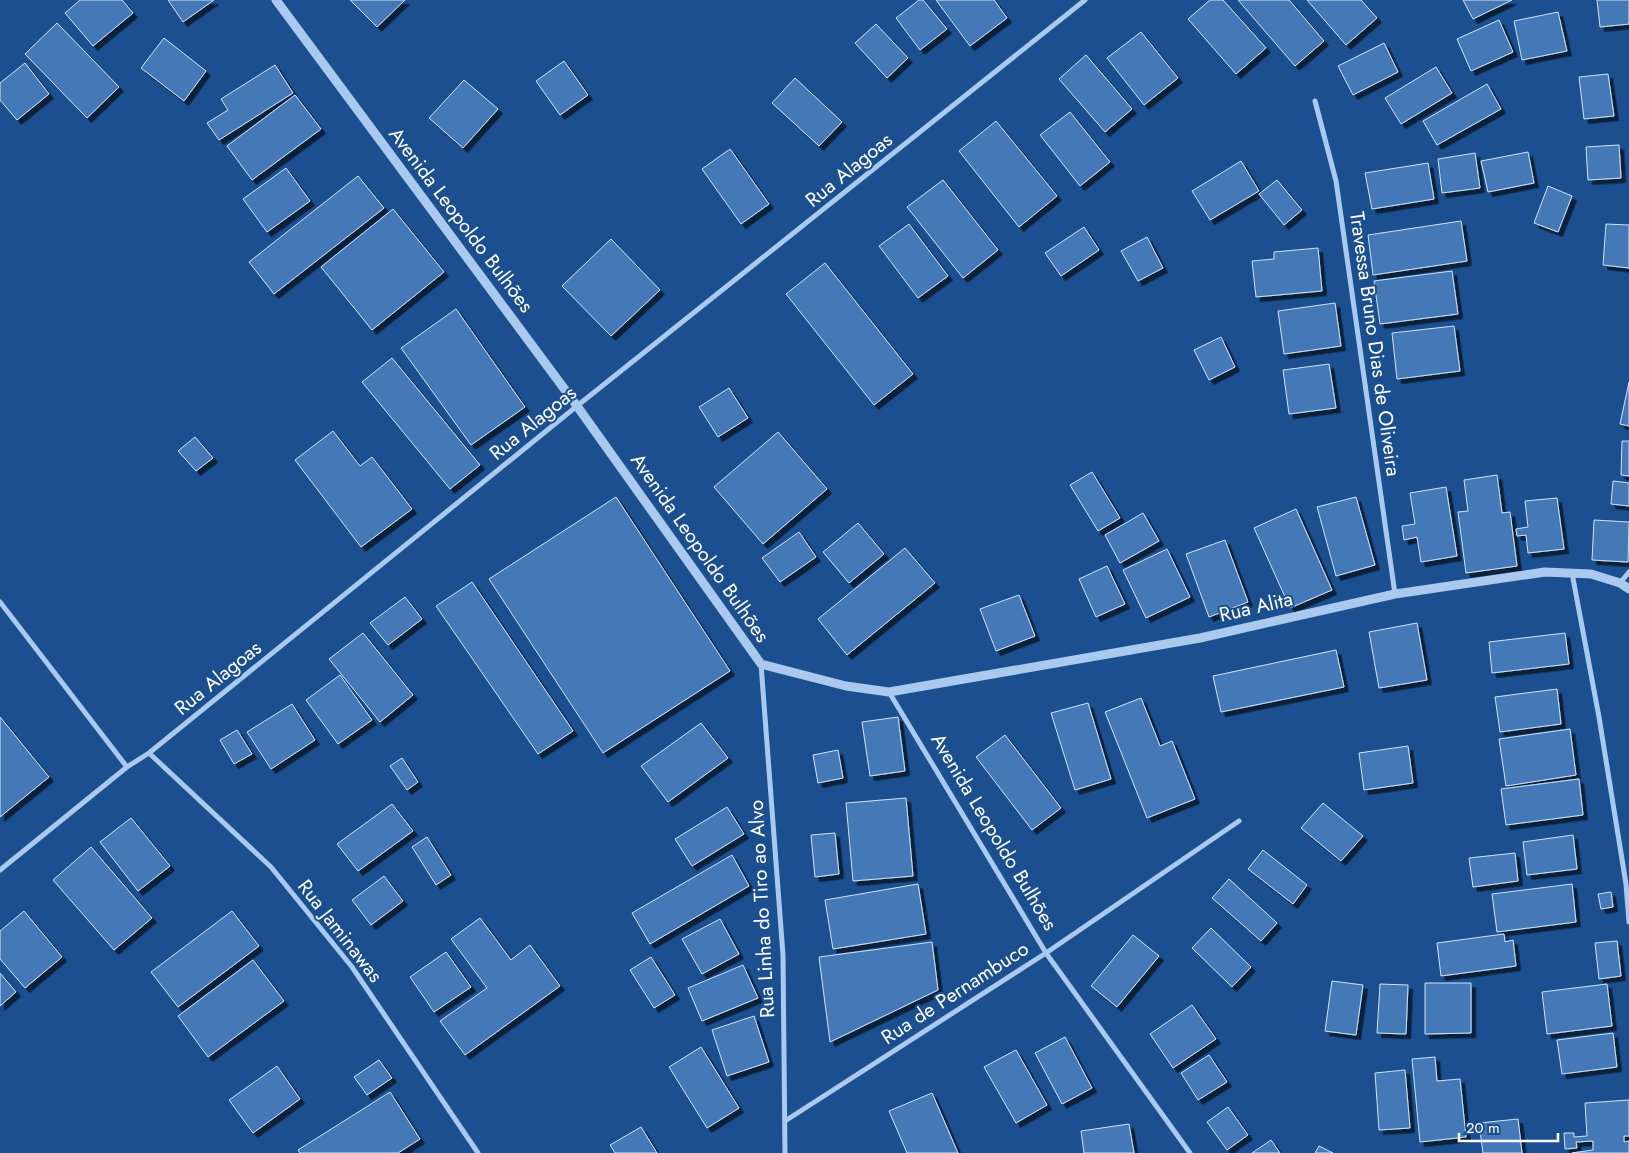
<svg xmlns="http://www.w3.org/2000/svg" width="1629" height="1153" viewBox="0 0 1629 1153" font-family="Jost,sans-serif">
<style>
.building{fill:#4478b7;stroke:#cfe3fa;filter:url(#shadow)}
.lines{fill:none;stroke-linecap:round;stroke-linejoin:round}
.minor{stroke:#a9c9ee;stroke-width:5}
.tertiary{stroke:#a9c9ee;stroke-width:9}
.labels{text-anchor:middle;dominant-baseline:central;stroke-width:4;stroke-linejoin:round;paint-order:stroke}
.street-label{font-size:20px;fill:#fff;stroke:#1b4f8f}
</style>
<defs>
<filter id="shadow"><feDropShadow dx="4.5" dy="4.5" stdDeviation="0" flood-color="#0009"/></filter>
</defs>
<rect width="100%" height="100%" fill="#1b4f8f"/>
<!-- building -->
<path class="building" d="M80 0H122L133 13 93 46 65 13Z
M168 0H214L183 22Z
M350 0H405L377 27Z
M919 0H923L947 29 920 50 896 18Z
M936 0H994L1007 18 970 46Z
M1210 0H1223L1266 48 1236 74 1188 19Z
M1238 0H1289L1324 41 1295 66Z
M1307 0H1361L1377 18 1346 45Z
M1463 0H1512L1473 19Z
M1597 0H1629V24L1600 27Z
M1558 12 1567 51 1522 60 1514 21Z
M1499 20 1513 52 1471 71 1457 39Z
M57 23 119 87 87 118 25 54Z
M876 24 908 58 887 78 855 43Z
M1141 32 1178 78 1144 105 1107 58Z
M164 38 206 71 184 101 141 68Z
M1384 43 1398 72 1353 95 1338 66Z
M1086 55 1132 109 1105 132 1059 79Z
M564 61 588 95 560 115 536 81Z
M25 63 49 94 17 120 0 100V83Z
M275 65 293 93 219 140 207 123 228 110 221 99Z
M1436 67 1452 93 1401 124 1385 98Z
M1608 74 1614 116 1584 119 1579 77Z
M795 78 842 122 819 146 772 103Z
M464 80 498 109 463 148 429 118Z
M1487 84 1501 109 1437 145 1423 121Z
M295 95 321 129 252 180 227 146Z
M1070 112 1110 162 1080 186 1040 135Z
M996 121 1057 196 1019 227 959 151Z
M1619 145 1621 178 1588 180 1586 147Z
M730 149 769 204 741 224 702 169Z
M1528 152 1534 183 1488 192 1481 161Z
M1475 153 1480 188 1442 193 1438 159Z
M1241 161 1259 191 1210 220 1192 191Z
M1428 163 1434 199 1372 209 1365 173Z
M286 168 310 201 267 232 243 199Z
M358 176 384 208 274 294 249 262Z
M943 180 998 250 963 278 907 207Z
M1277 180 1302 210 1284 225 1259 194Z
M1548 186 1572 196 1558 232 1534 223Z
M393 209 444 272 372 330 321 267Z
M1461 221 1467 261 1373 275 1368 235Z
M909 224 948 276 918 298 879 246Z
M1606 224 1629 225V268L1603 265Z
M1084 227 1099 250 1061 276 1045 253Z
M1147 237 1163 268 1138 281 1121 251Z
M611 239 660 290 611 336 562 286Z
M1318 248 1322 291 1256 297 1252 261 1274 259V252Z
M825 263 913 374 874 405 786 294Z
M1452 271 1458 314 1380 324 1374 281Z
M1335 303 1341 346 1284 354 1278 311Z
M456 309 525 407 471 445 401 348Z
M1454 326 1460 371 1397 379 1392 333Z
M1221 337 1235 367 1209 380 1194 350Z
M392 358 480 465 450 489 362 382Z
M1329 364 1336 408 1289 414 1283 370Z
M1629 382V426L1620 424Z
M729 388 748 418 718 437 699 407Z
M333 431 360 466 372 457 412 509 361 547 295 460Z
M778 432 827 489 763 544 714 487Z
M195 437 213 458 196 471 178 451Z
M1622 441H1629V476L1621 475Z
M1092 472 1120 518 1098 531 1070 485Z
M1497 475 1502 513 1510 512 1517 566 1466 573 1458 512 1468 511 1464 480Z
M1613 481 1629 483V506L1611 504Z
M1446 487 1457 556 1421 562 1417 537 1404 540 1402 526 1415 524 1410 493Z
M616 497 730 671 603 753 489 579Z
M1356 497 1375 565 1336 576 1317 507Z
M1557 498 1564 549 1528 553 1526 535 1517 536 1516 529 1528 527 1525 501Z
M1296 509 1332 590 1290 608 1254 528Z
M1143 513 1159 541 1120 563 1105 535Z
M1594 520 1629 522 1628 562 1592 560Z
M858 523 884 554 849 583 823 552Z
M799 532 816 557 780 582 762 558Z
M1225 540 1248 602 1209 617 1186 554Z
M905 548 935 583 847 655 818 619Z
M1167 549 1190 597 1146 618 1123 570Z
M1107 566 1125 604 1096 617 1079 579Z
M472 582 573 731 538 754 436 606Z
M1019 595 1035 636 996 651 980 609Z
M405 597 422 619 388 645 370 623Z
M1417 623 1427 680 1379 688 1369 632Z
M363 633 413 695 380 722 329 659Z
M1565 633 1569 664 1492 673 1489 642Z
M1336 650 1344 687 1221 712 1213 676Z
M340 675 372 720 338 744 306 700Z
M1557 689 1561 724 1500 732 1495 697Z
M1141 698 1160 746 1172 741 1195 799 1147 818 1105 712Z
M1088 703 1111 779 1075 790 1051 713Z
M292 704 315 740 271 769 247 732Z
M0 717 49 777 0 817Z
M898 717 905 771 870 776 862 722Z
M701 723 728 758 668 802 641 766Z
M1570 729 1576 775 1506 786 1499 739Z
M237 730 252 754 234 764 220 740Z
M1005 735 1061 808 1032 830 976 757Z
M1408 746 1413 783 1364 790 1359 753Z
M838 750 843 778 818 783 813 755Z
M402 758 418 782 407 790 390 766Z
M1579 779 1583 815 1506 825 1501 789Z
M906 798 913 876 853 881 846 803Z
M1323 803 1363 836 1341 861 1301 828Z
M392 804 413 831 358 871 337 844Z
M727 807 744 834 692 866 675 839Z
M131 818 170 866 138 891 100 842Z
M835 833 839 874 815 877 811 835Z
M1573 835 1577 869 1527 875 1523 842Z
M427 837 451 875 436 885 412 847Z
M91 847 152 918 114 950 53 880Z
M1263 850 1307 885 1293 904 1248 869Z
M1515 853 1518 881 1473 887 1469 858Z
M732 855 749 886 650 944 632 913Z
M384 876 403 901 371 925 352 900Z
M1229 879 1277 923 1261 941 1212 898Z
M918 884 926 934 833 949 825 900Z
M1572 884 1576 922 1497 932 1492 894Z
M1611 892 1613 907 1601 909 1598 894Z
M24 911 62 957 25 988 0 959V931Z
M232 911 259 946 178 1007 151 972Z
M480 918 511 960 530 945 560 986 465 1055 440 1021 487 988 451 939Z
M720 919 739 954 702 974 682 939Z
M1211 928 1251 967 1232 987 1192 948Z
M1504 934 1505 942 1513 940 1516 966 1441 976 1437 943Z
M1133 935 1159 956 1117 1007 1091 986Z
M1617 941 1621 976 1599 979 1595 943Z
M932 942 938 990 830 1042 819 957Z
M446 952 471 987 434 1012 410 977Z
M651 957 675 995 654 1008 630 970Z
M253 960 284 1001 208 1057 178 1016Z
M743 965 758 998 702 1021 688 988Z
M0 973 16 992 0 1006Z
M1332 981 1363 985 1356 1035 1325 1031Z
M1425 983H1471V1033L1425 1034Z
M1380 984 1408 985 1406 1034 1377 1033Z
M1607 984 1612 1026 1547 1034 1542 992Z
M1192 1005 1216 1039 1173 1068 1150 1034Z
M754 1016 769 1062 727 1076 712 1030Z
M1613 1033 1617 1067 1562 1074 1557 1040Z
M1065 1037 1092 1088 1062 1104 1035 1053Z
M701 1047 739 1108 707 1128 669 1067Z
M1016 1050 1047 1105 1016 1123 984 1067Z
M1209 1055 1227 1082 1198 1100 1181 1073Z
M1435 1057 1437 1081 1460 1079 1466 1137 1420 1142 1412 1059Z
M379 1060 392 1078 367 1095 354 1077Z
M277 1066 300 1099 253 1133 229 1100Z
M1405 1070 1410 1128 1379 1130 1375 1073Z
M390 1092 420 1139 398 1153H300L298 1150Z
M932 1093 958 1153H907L889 1111Z
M1629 1100V1136H1624V1142L1629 1141V1153H1572L1593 1150V1141L1576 1142 1577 1148 1565 1149 1564 1133H1574V1137L1587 1136 1585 1103Z
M1228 1107 1248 1135 1227 1150 1207 1122Z
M1518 1119 1522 1153H1483L1479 1123Z
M1129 1124 1134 1153H1084L1081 1131Z
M641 1127 657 1153H615L610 1145Z
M1271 1140 1280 1153H1252Z
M1319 1146 1333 1153H1315Z"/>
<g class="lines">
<!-- minor -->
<path class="minor" d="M1315 101 1336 181 1395 594
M1572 573 1599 717 1626 884 1629 922
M1620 583 1629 572
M0 602 127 767
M761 664 783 955 785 1153
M889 692 1046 953 1190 1153
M149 753 271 867 352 967 478 1153
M0 870 127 767 149 753 577 406 1085 0
M785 1121 1046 953 1239 821"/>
<!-- tertiary -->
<path class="tertiary" d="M276 0 577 406 761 664 846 686 889 692 1200 638 1395 594 1545 572 1591 574 1620 583 1629 589"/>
</g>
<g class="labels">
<!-- street labels -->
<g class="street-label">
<text transform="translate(849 170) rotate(-39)">Rua Alagoas</text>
<text transform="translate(461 220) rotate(53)">Avenida Leopoldo Bulhões</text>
<text transform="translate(1375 344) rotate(82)">Travessa Bruno Dias de Oliveira</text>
<text transform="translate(533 423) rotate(-39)">Rua Alagoas</text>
<text transform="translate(700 548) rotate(55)">Avenida Leopoldo Bulhões</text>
<text transform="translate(1256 607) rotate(-13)">Rua Alita</text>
<text transform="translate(218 678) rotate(-39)">Rua Alagoas</text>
<text transform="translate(994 832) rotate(59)">Avenida Leopoldo Bulhões</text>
<text transform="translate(762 909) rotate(-93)">Rua Linha do Tiro ao Alvo</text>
<text transform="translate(340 931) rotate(52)">Rua Jaminawas</text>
<text transform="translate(955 993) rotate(-33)">Rua de Pernambuco</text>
</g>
</g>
<!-- scale -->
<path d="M1459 1133v8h99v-8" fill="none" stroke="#ffffff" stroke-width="2.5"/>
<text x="1466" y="1133" font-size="15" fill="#ffffff" stroke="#1b4f8f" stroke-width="4" paint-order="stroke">20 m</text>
</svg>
